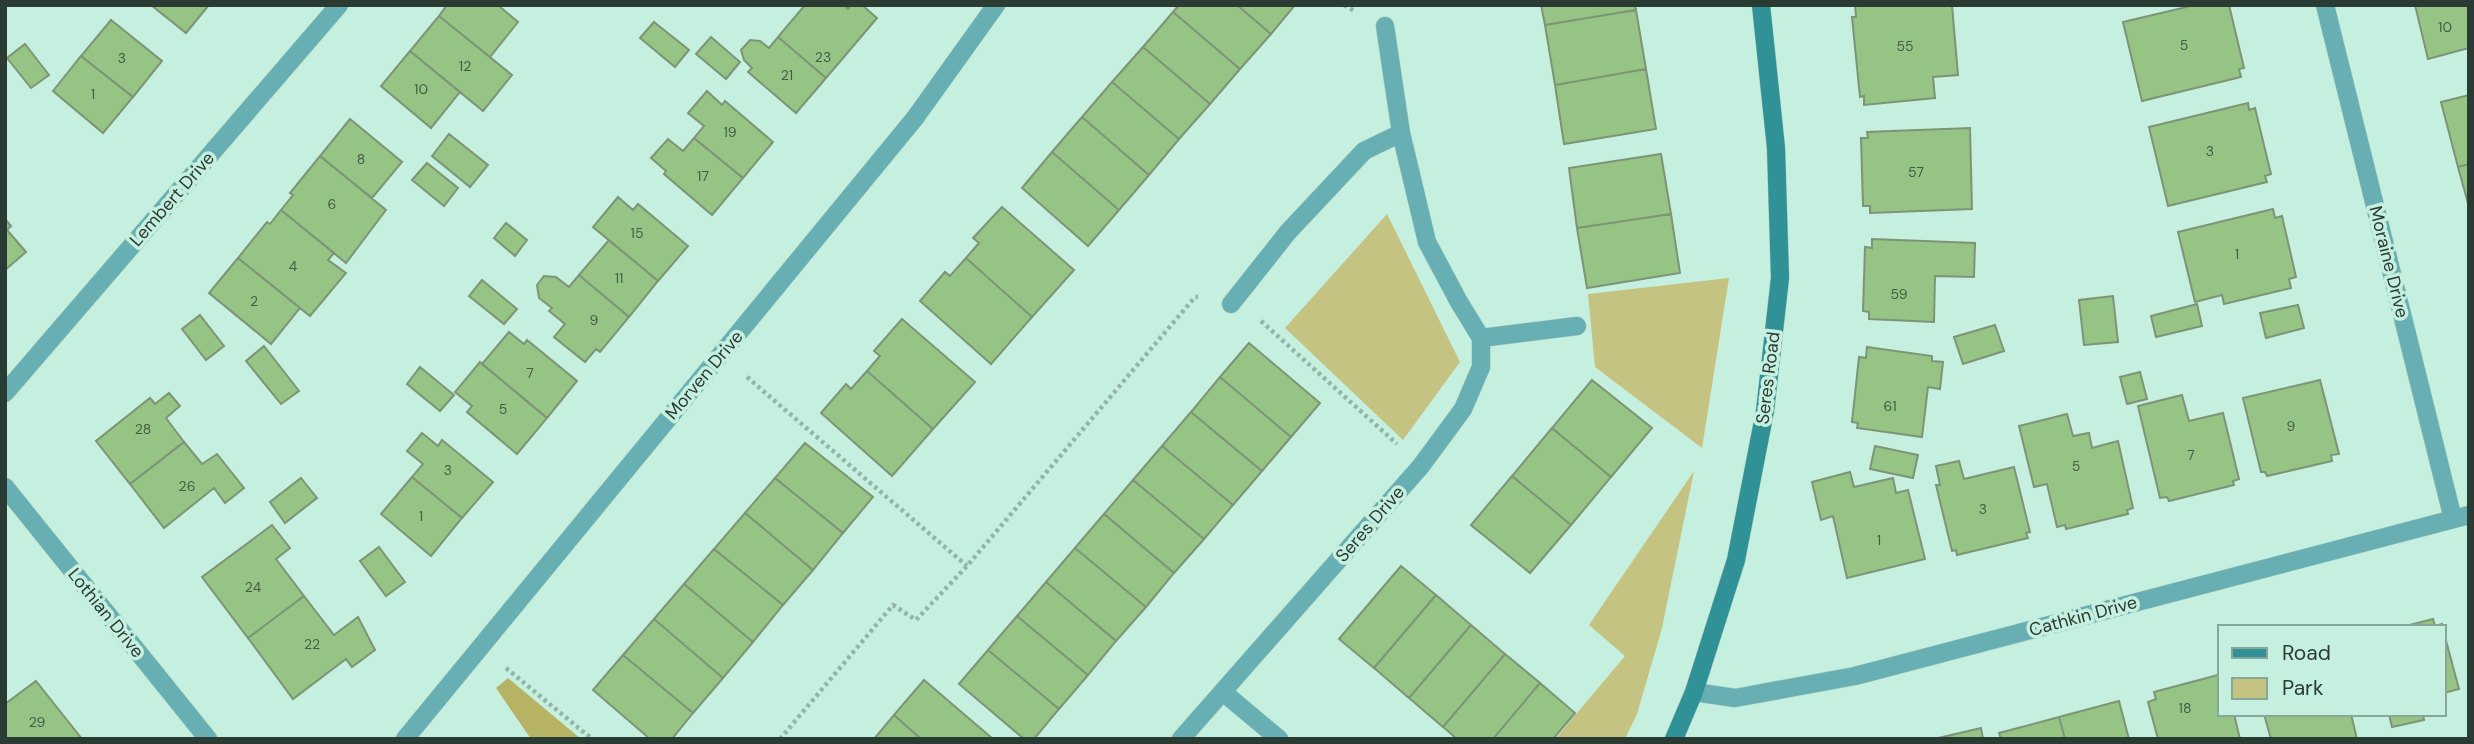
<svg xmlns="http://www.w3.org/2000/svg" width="2474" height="744" viewBox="0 0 2474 744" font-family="'DM Sans',sans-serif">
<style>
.green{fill:#c5c382}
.forest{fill:#b6b364}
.building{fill:#95c484;stroke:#7e9477;stroke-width:2}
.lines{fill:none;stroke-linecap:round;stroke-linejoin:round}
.street-casing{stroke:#a6cbbc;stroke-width:19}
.secondary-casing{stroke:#a6cbbc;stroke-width:19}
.path{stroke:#93b5a7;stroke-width:4.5;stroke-dasharray:3.5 3.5;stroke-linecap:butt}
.street{stroke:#67afb3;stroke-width:18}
.secondary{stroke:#309196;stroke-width:18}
.labels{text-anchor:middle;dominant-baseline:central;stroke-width:7;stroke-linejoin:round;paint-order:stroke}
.number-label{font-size:14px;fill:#455d48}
.street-label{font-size:18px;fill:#2a3b34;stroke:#c5efde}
</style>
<rect width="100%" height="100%" fill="#c5efde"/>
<!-- green -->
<path class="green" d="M1387 214 1460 362 1403 440 1285 328Z
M1729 278 1702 448 1595 367 1588 294Z
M1694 471 1662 628 1637 714 1625 739H1555L1625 656 1589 625Z"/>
<!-- forest -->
<path class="forest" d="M508 678 581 739H531L496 688Z"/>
<!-- building -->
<path class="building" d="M151 5H209L186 33Z
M447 5H498L518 22 490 57 439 16Z
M805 5H844L848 9 851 5H862L877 18 826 78 778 37Z
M1179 5H1237L1271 34 1240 69 1173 12Z
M1237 5H1295L1271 34Z
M1541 5H1635L1636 10 1545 25Z
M1855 5H1952L1958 75 1933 77 1935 98 1864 105V96L1860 97 1852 17H1856Z
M2195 5H2229L2244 68 2239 69 2241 77 2142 101 2123 22Z
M2415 5H2469V48L2428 59Z
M1636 10 1646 69 1555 85 1545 25Z
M1173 12 1240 69 1210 104 1143 47Z
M439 16 512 75 483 111 410 51Z
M111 20 162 61 133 97 81 56Z
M654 22 689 50 675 67 640 38Z
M711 37 740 62 726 79 696 54Z
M778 37 826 78 796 113 748 72 752 68 744 60 741 50 750 40 760 41 769 48Z
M25 44 49 75 31 88 7 58Z
M1143 47 1210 104 1179 139 1112 82Z
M410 51 460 92 431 128 381 86Z
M81 56 133 97 103 133 53 91Z
M1646 69 1656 129 1564 144 1555 85Z
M1112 82 1179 139 1149 175 1082 117Z
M707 91 722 105 725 101 773 142 743 178 694 138 704 126 688 113Z
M2469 95V164L2458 167 2441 102Z
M2248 103 2249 110 2255 108 2271 174 2265 176 2267 182 2168 206 2149 127Z
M1082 117 1149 175 1119 210 1052 152Z
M350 119 402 162 372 198 320 156Z
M1970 128 1972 209 1870 213V206H1863L1861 138H1868L1867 132Z
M449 134 488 165 470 187 432 156Z
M694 138 743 178 712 215 664 174 666 171 651 158 668 139 683 151Z
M1052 152 1119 210 1088 246 1022 188Z
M1661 154 1671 214 1577 228 1569 168Z
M320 156 386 210 346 263 281 210 293 195 290 193Z
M427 163 458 188 444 206 412 180Z
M2469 164V207L2458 167Z
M618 197 633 210 638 204 688 246 658 281 593 227Z
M1002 207 1074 270 1032 317 966 258 979 243 973 238Z
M2273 209 2275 218 2282 216 2296 277 2289 279 2291 288 2224 304 2222 295 2195 302 2178 232Z
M281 210 334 253 328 260 346 273 310 316 238 258 267 222 270 224Z
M1671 214 1680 273 1587 288 1577 228Z
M5 219 11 226 7 230 26 252 5 270Z
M506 223 527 240 515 256 494 238Z
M1872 239 1975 243 1974 277 1935 276 1934 322 1869 319V312L1863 311 1865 247 1872 248Z
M609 240 658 281 629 317 579 275Z
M238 258 300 308 271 344 209 293Z
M966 258 1032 317 991 364 920 301 945 272 950 276Z
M579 275 629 317 600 352 596 349 585 362 554 337 565 324 549 311 552 308 539 298 537 285 544 276 556 277 569 287Z
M482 280 517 309 504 324 469 296Z
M2113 296 2118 342 2084 345 2079 300Z
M2197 304 2202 326 2156 337 2151 316Z
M2298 305 2304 328 2266 338 2260 313Z
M200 315 224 346 206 360 182 329Z
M902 319 975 382 933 429 867 371 880 356 874 351Z
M1995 325 2004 351 1963 364 1954 337Z
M509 332 524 344 527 340 577 381 547 418 482 364Z
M1249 343 1320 403 1291 437 1220 377Z
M264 346 299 391 281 404 246 361Z
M1867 347 1932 356V361L1943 362 1940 389 1928 387 1922 437 1857 428 1858 423 1852 422 1859 357 1866 358Z
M480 362 547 418 517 454 467 412 472 406 455 392Z
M420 367 454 395 440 411 407 384Z
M867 371 933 429 892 476 821 413 846 384 851 389Z
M2140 372 2147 399 2127 404 2120 377Z
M1220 377 1291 437 1262 471 1191 412Z
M1592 380 1652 428 1611 477 1552 428Z
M2320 380 2339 454 2331 455 2332 461 2267 476 2265 472H2261L2243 398Z
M169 393 180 406 166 418 184 442 130 484 96 441 150 398 155 404Z
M2182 395 2189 421 2223 413 2239 479 2233 481 2234 485 2169 501 2167 497 2160 498 2138 406Z
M1191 412 1262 471 1233 505 1162 446Z
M2067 414 2073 436 2089 433 2092 448 2118 441 2133 508 2127 510 2128 514 2066 529 2065 525 2057 527 2047 484 2034 487 2019 426Z
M1552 428 1611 477 1571 525 1512 476Z
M422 433 438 446 442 440 493 482 462 518 412 477 423 464 407 451Z
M184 442 202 464 217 454 244 488 225 503 214 488 164 528 130 484Z
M805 443 873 497 843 533 775 478Z
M1162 446 1233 505 1204 539 1133 480Z
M1875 446 1918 455 1913 478 1870 469Z
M1959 461 1964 479 2014 467 2030 532 2026 533 2028 538 1957 555 1956 550 1952 551 1936 485H1940L1936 466Z
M1850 472 1854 487 1893 478 1896 493 1908 490 1925 559 1847 578 1833 516 1821 520 1812 482Z
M1512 476 1571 525 1530 573 1471 525Z
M412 477 462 518 431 556 381 514Z
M301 478 317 498 285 523 270 502Z
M775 478 843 533 813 570 745 513Z
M1133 480 1204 539 1174 573 1104 514Z
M745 513 813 570 783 605 714 549Z
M1104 514 1174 573 1146 607 1075 548Z
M272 525 290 548 276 559 304 596 248 638 202 577Z
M379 547 405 582 386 596 360 561Z
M1075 548 1146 607 1116 641 1046 582Z
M714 549 783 605 753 642 684 584Z
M1401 566 1436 595 1374 668 1339 639Z
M1046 582 1116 641 1088 675 1017 616Z
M684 584 753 642 723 678 654 619Z
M1436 595 1471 625 1409 698 1374 668Z
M304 596 334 635 358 617 375 650 352 667 346 659 293 699 248 638Z
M1017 616 1088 675 1059 709 988 650Z
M654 619 723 678 693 713 623 655Z
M2433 619 2435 626 2442 624V627H2402Z
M1471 625 1505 654 1443 727 1409 698Z
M2444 633 2459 689 2444 693Z
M988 650 1059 709 1034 739H1024L959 684Z
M1505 654 1540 683 1493 739H1457L1443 727Z
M623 655 693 713 672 739H650L593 690Z
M2218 675 2220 682V714H2234L2240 739H2158L2148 702 2156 699 2154 692Z
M924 680 993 739H921L894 715Z
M36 681 82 739H5V704Z
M1540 683 1575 713 1553 739H1493Z
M2119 701 2129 739H2065L2059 717Z
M2264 714H2351L2357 739H2271Z
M2389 714H2423L2424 720 2392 727Z
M894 715 921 739H874Z
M2059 717 2065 739H2001L1999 733Z
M1981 728 1983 739H1934Z"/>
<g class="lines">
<!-- street casing -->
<g class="street-casing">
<path id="street" d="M2325 5 2453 519
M1231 304 1288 232 1364 151 1401 133
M1481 338 1577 326
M5 393 339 5
M5 487 208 739
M1223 692 1279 739
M1694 692 1735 698 1855 676 2469 515
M405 739 915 118 996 5
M1181 739 1421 466 1463 409 1481 367V338L1459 302 1427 242 1401 133 1385 26"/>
</g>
<!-- secondary casing -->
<g class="secondary-casing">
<path id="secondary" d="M1674 739 1694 692 1736 560 1765 411 1780 278 1776 148 1761 5"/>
</g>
<!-- path -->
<path class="path" d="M1344 5 1356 12
M1261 321 1397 444
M747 377 967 566
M506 668 592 739
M780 739 893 605 916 620 967 566 1195 297H1198"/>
<!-- street -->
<use href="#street" class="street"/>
<!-- secondary -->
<use href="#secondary" class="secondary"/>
</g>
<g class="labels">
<!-- number labels -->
<g class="number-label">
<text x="2445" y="27">10</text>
<text x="2184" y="45">5</text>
<text x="1905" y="46">55</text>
<text x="823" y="57">23</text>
<text x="122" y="58">3</text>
<text x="465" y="66">12</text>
<text x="787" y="75">21</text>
<text x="421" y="89">10</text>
<text x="93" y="94">1</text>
<text x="730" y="132">19</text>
<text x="2210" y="151">3</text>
<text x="361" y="159">8</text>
<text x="1916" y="172">57</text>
<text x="703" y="176">17</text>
<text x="332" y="204">6</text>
<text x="637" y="233">15</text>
<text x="2237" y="254">1</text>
<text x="293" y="266">4</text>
<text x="619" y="278">11</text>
<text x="1899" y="294">59</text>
<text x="254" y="301">2</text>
<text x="594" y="320">9</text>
<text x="530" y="373">7</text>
<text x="1890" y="406">61</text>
<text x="503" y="409">5</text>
<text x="2291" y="426">9</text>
<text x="143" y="429">28</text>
<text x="2191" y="455">7</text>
<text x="2076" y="466">5</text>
<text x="448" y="470">3</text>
<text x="187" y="486">26</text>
<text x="1983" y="509">3</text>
<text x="421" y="516">1</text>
<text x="1879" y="540">1</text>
<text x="253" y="587">24</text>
<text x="312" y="644">22</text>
<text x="2185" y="708">18</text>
<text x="37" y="722">29</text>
</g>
<!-- street labels -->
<g class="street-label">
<text transform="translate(172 199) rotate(-49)">Lembert Drive</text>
<text transform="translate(2389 262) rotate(76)">Moraine Drive</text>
<text transform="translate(704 375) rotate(-50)">Morven Drive</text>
<text transform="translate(1768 378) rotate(-83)">Seres Road</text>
<text transform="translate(1370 524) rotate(-49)">Seres Drive</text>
<text transform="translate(106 613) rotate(51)">Lothian Drive</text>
<text transform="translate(2083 616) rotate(-15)">Cathkin Drive</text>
</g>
</g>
<!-- border -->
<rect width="2474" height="744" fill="none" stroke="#2a3b34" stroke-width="14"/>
<!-- legend -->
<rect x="2218" y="625" width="228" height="91" fill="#c5efde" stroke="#87a79a" stroke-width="2"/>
<rect x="2232" y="648" width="35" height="10" fill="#309196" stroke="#87a79a" stroke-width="2"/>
<text x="2282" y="660" font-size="21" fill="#2a3b34">Road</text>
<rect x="2232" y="678" width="35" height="21" fill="#c5c382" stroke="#87a79a" stroke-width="2"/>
<text x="2282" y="695" font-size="21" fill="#2a3b34">Park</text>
</svg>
